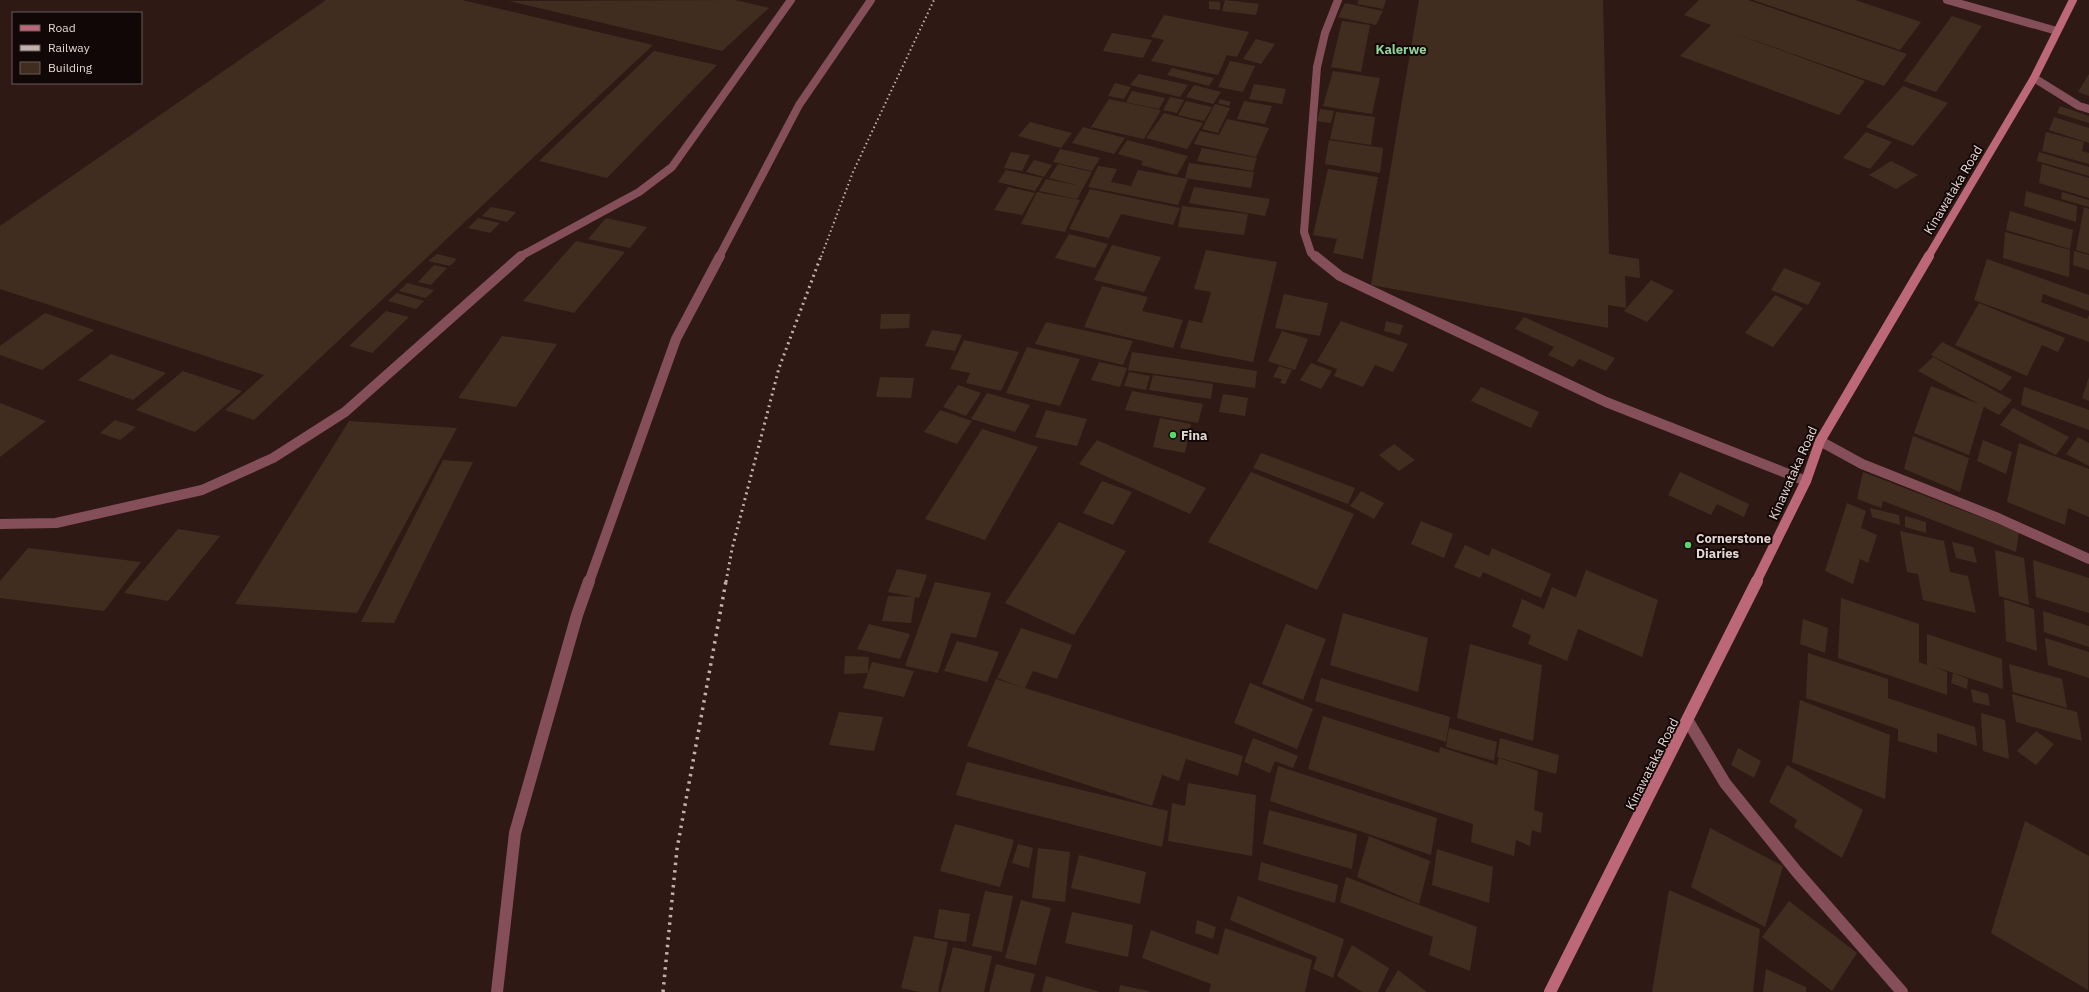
<svg xmlns="http://www.w3.org/2000/svg" width="2089" height="992" viewBox="0 0 2089 992" font-family="'IBM Plex Sans',sans-serif">
<style>
.building{fill:#402d20}
.lines{fill:none;stroke-linecap:round;stroke-linejoin:round}
.lane-far1{stroke:#844f59;stroke-width:8}
.lane{stroke:#844f59;stroke-width:10}
.street-far2{stroke:#844f59;stroke-width:8}
.street-far1{stroke:#844f59;stroke-width:10}
.street{stroke:#844f59;stroke-width:12}
.secondary-far2{stroke:#bc6878;stroke-width:8}
.secondary-far1{stroke:#bc6878;stroke-width:10}
.secondary{stroke:#bc6878;stroke-width:12}
.rail-far2{stroke:#c2b1ad;stroke-width:2;stroke-dasharray:1.5 3;stroke-linecap:butt}
.rail-far1{stroke:#c2b1ad;stroke-width:3;stroke-dasharray:2 4;stroke-linecap:butt}
.rail{stroke:#c2b1ad;stroke-width:3.5;stroke-dasharray:2.5 5;stroke-linecap:butt}
.poi-dot{fill:#5ad56e;stroke:#110706;stroke-width:1.5}
.labels{text-anchor:middle;dominant-baseline:central;stroke-width:4;stroke-linejoin:round;paint-order:stroke}
.far-quarter-label{font-size:13px;font-weight:bold;fill:#95d29a;stroke:#110706}
.street-label{font-size:13px;fill:#e5d6d2;stroke:#110706}
.poi-label{font-size:13px;font-weight:bold;fill:#e5d6d2;stroke:#110706;text-anchor:start}
</style>
<rect width="100%" height="100%" fill="#2f1915"/>
<!-- building -->
<path class="building" d="M326 0H462L653 45 254 420 225 410 264 375 0 289V226Z
M735 0 769 8 722 51 509 1Z
M1225 0 1259 4 1256 15 1222 11Z
M1359 0H1386L1383 9 1357 4Z
M1419 0H1603L1609 254 1639 259 1640 278 1625 276 1626 308 1608 305V328L1371 285Z
M1699 0H1748L1907 54 1884 86 1728 31 1865 81 1839 115 1680 56 1711 25 1684 15Z
M1753 0H1855L1921 22 1900 50Z
M1209 1 1220 2V10L1209 9Z
M1345 3 1383 11 1376 25 1338 17Z
M1164 15 1249 32 1237 57 1227 55 1218 75 1151 61 1164 40 1151 37Z
M1952 16 1982 26 1936 92 1904 81Z
M1342 21 1370 25 1361 72 1331 67Z
M1112 33 1152 40 1143 58 1103 51Z
M1256 39 1275 44 1261 64 1243 59Z
M654 51 717 65 607 178 539 161Z
M1230 61 1255 66 1243 92 1218 87Z
M1172 68 1214 78 1209 86 1167 75Z
M1333 71 1380 78 1372 114 1323 106Z
M1139 74 1188 85 1180 97 1130 85Z
M2089 74V96L2078 92Z
M1115 83 1131 87 1124 99 1108 96Z
M1254 84 1286 89 1282 104 1249 99Z
M1194 85 1221 92 1213 104 1186 97Z
M1903 86 1948 103 1913 146 1866 127Z
M1132 91 1165 98 1159 109 1126 102Z
M1170 97 1184 100 1177 113 1163 110Z
M1109 99 1161 110 1144 139 1091 127Z
M1220 99 1231 102 1229 106 1218 103Z
M1186 101 1212 107 1204 121 1178 115Z
M1244 101 1272 106 1265 124 1237 119Z
M1215 104 1230 108 1218 133 1202 129Z
M2060 106 2089 116V123L2057 113Z
M1320 109 1334 111 1331 123 1317 121Z
M1336 112 1375 117 1371 145 1330 139Z
M1164 113 1203 123 1187 149 1146 138Z
M2054 117 2089 128V143L2049 130Z
M1227 119 1269 128 1256 157 1194 144 1200 131 1219 135Z
M1030 122 1072 133 1061 148 1018 136Z
M1083 127 1125 138 1114 154 1072 143Z
M1866 132 1892 142 1870 169 1843 158Z
M2046 132 2084 142 2082 151 2089 153V164L2042 151Z
M1127 140 1188 156 1177 175 1141 165 1143 161 1118 154Z
M1329 140 1383 148 1380 173 1325 164Z
M1202 148 1257 158 1253 171 1197 161Z
M1060 149 1100 158 1092 171 1053 162Z
M1011 152 1030 155 1022 171 1004 168Z
M2039 152 2089 167V176L2037 161Z
M1034 160 1052 165 1044 177 1026 172Z
M1891 161 1918 175 1896 189 1869 175Z
M1189 163 1254 172 1251 188 1185 178Z
M1058 164 1092 172 1077 199 1039 191 1046 179 1081 186 1049 178Z
M2042 164 2089 178V198L2039 183Z
M1098 166 1117 169 1111 182 1131 186 1138 170 1188 179 1178 205 1088 187Z
M1328 169 1378 177 1363 259 1333 253 1337 239 1313 235Z
M1006 170 1043 178 1035 191 998 182Z
M1008 187 1035 193 1022 215 994 210Z
M1194 187 1270 199 1265 216 1189 203Z
M1090 189 1180 208 1173 225 1121 214 1109 238 1069 229Z
M2026 191 2077 206 2076 222 2024 206Z
M1037 192 1080 200 1065 232 1021 224Z
M2062 192 2089 200V207L2061 199Z
M1182 206 1248 214 1244 235 1178 227Z
M491 207 516 212 507 222 482 216Z
M2084 207 2089 209V254L2076 250Z
M2010 211 2073 230 2070 249 2006 230Z
M478 218 500 223 490 233 468 228Z
M606 218 647 227 630 248 588 239Z
M2005 232 2070 250 2069 277 2003 258Z
M1069 234 1108 244 1095 268 1055 258Z
M576 241 625 252 574 313 523 301Z
M1112 245 1161 257 1144 292 1094 280Z
M1206 250 1277 262 1253 362 1180 348 1189 320 1202 323 1211 292 1194 289Z
M2074 251 2089 255V270L2073 265Z
M437 254 457 259 450 266 428 261Z
M1987 259 2089 295V311L2043 294 2041 302 2087 319 2089 315V342L1974 300Z
M434 265 447 268 431 285 418 282Z
M1784 268 1821 283 1808 305 1771 290Z
M1651 280 1674 291 1647 322 1624 311Z
M407 283 434 290 426 298 399 291Z
M1102 286 1148 297 1142 311 1183 320 1173 348 1084 327Z
M397 293 424 301 416 309 388 301Z
M1284 294 1328 303 1320 336 1275 328Z
M1775 295 1803 308 1773 347 1745 333Z
M1979 303 2065 338 2058 352 2042 345 2027 376 1955 345Z
M386 311 409 317 372 353 349 346Z
M45 313 94 330 42 370 0 355V346Z
M881 314H910L909 328 880 329Z
M1524 317 1615 358 1606 371 1579 359 1573 367 1548 355 1554 347 1515 329Z
M1341 321 1408 344 1393 372 1375 365 1363 387 1334 376 1337 369 1317 361Z
M1386 321 1403 325 1400 335 1384 331Z
M1046 322 1133 341 1123 365 1035 344Z
M932 330 962 335 955 351 925 346Z
M1282 331 1308 339 1295 370 1268 361Z
M502 336 557 344 516 407 458 398Z
M964 340 1019 352 1001 391 966 383 970 373 950 369Z
M1942 342 2012 377 2001 391 1931 355Z
M1027 347 1080 359 1060 406 1006 393Z
M1132 352 1257 371 1255 388 1128 370Z
M111 354 166 373 133 400 78 380Z
M1933 357 2012 400 1999 415 1918 371Z
M1099 362 1127 368 1120 387 1091 380Z
M1311 363 1332 371 1321 389 1300 380Z
M1279 366 1292 370 1285 384 1280 383 1282 379 1273 377Z
M183 371 242 391 195 432 136 410Z
M1129 372 1150 376 1146 390 1124 386Z
M1153 375 1213 384 1211 399 1149 390Z
M880 377 914 378 911 398 876 397Z
M2089 377V401L2082 398Z
M958 385 981 393 966 416 943 407Z
M1931 386 1984 406 1969 455 1914 433Z
M1481 387 1539 412 1531 428 1471 401Z
M2024 387 2089 410V430L2021 405Z
M1132 391 1203 404 1198 423 1125 410Z
M987 393 1030 405 1015 432 971 419Z
M1223 394 1248 398 1245 416 1219 412Z
M0 403 46 421 0 457Z
M2013 408 2069 437 2056 455 2000 425Z
M940 410 972 421 957 444 924 432Z
M1046 410 1087 419 1077 446 1035 437Z
M1160 418 1191 424 1185 453 1153 447Z
M115 420 136 427 120 440 100 433Z
M349 421 457 428 357 613 235 604Z
M982 429 1038 447 985 540 925 519Z
M1913 436 1969 458 1960 492 1904 469Z
M2078 437 2089 443V466L2066 454Z
M1097 440 1206 488 1190 514 1079 464Z
M1983 440 2012 452 2006 474 1977 461Z
M2019 443 2089 469V517L2068 508 2065 525 2007 502Z
M1394 444 1415 460 1399 471 1379 455Z
M1261 453 1355 488 1348 504 1253 468Z
M443 460 473 462 394 623 361 622Z
M1251 472 1354 514 1317 590 1208 542Z
M1680 472 1749 504 1744 517 1717 504 1711 515 1668 495Z
M1863 472 2019 532 2016 552 1883 501 1881 508 1857 499Z
M1102 481 1132 492 1113 525 1083 513Z
M1361 491 1384 503 1374 519 1350 506Z
M1847 503 1866 511 1861 528 1877 535 1868 563 1860 559 1853 584 1825 571Z
M1870 508 1899 515 1900 525 1872 517Z
M1905 516 1926 522V533L1905 527Z
M1421 521 1453 534 1444 558 1411 544Z
M1059 522 1126 551 1074 635 1005 603Z
M178 529 220 536 168 601 124 593Z
M1900 531 1944 541 1950 572 1968 576 1976 613 1923 600 1918 574 1907 572Z
M1952 542 1973 547 1977 563 1956 558Z
M1465 545 1489 556 1492 548 1551 574 1541 598 1483 572 1480 578 1454 567Z
M28 548 141 562 104 611 0 598V581Z
M1995 550 2024 558 2029 605 1999 596Z
M2033 560 2089 578V613L2036 597Z
M897 569 927 575 919 598 888 592Z
M1586 570 1658 600 1642 657 1578 629 1567 661 1528 644 1531 635 1512 627 1522 599 1544 609 1552 587 1576 597Z
M935 582 991 593 976 638 951 633 938 673 905 666Z
M888 596 915 597 911 623 882 621Z
M1841 598 1919 624V662L1927 665V634L2002 659 2003 689 1932 666 1947 672V695L1838 658Z
M2004 599 2034 609 2037 651 2006 641Z
M2043 611 2089 626V647L2044 632Z
M1343 613 1428 638 1418 692 1330 665Z
M1803 619 1828 628 1825 653 1800 644Z
M869 624 910 634 900 659 857 649Z
M1286 624 1326 639 1303 700 1262 684Z
M1021 628 1072 645 1057 679 1033 671 1025 688 1243 756 1238 776 1186 759 1179 781 1162 775 1152 806 967 746 996 679 1024 688 997 678Z
M2045 638 2089 652V678L2048 665Z
M957 641 999 652 987 682 944 671Z
M1470 644 1542 665 1533 741 1457 718Z
M1808 653 1888 679V698L1975 727 1977 746 1937 733V753L1898 741V729L1806 698Z
M845 656 869 657 868 673 844 674Z
M872 662 914 671 904 697 863 688Z
M2009 664 2062 679 2067 708 2013 692Z
M1953 673 1968 679 1967 689 1951 683Z
M1321 678 1450 717 1446 742 1315 701Z
M1250 683 1313 709 1297 749 1234 723Z
M1971 689 1988 694 1990 706 1973 702Z
M2012 694 2077 712 2082 741 2016 722Z
M1800 700 1890 735 1885 799 1792 762Z
M839 712 883 717 874 751 829 745Z
M1981 713 2005 720 2009 759 1983 751Z
M1323 716 1439 753 1440 747 1497 765 1499 758 1538 771 1534 810 1543 813 1541 833 1532 830 1530 846 1516 840 1514 856 1471 842 1473 824 1308 769Z
M1449 728 1497 742 1494 761 1446 747Z
M2036 731 2054 744 2036 765 2017 751Z
M1253 738 1298 756 1293 768 1275 761 1270 773 1244 762Z
M1500 738 1559 755 1556 774 1497 757Z
M1738 748 1761 761 1754 778 1731 765Z
M967 762 1168 811 1162 847 956 795Z
M1787 765 1863 810 1842 858 1794 827 1797 820 1769 802Z
M1278 766 1437 818 1431 855 1270 801Z
M1188 783 1256 795 1252 856 1168 841 1172 803 1185 806Z
M1269 810 1357 834 1352 869 1263 844Z
M2025 821 2089 856 2088 990 1991 933Z
M955 824 1014 840 1000 887 940 871Z
M1710 828 1783 866 1765 927 1691 887Z
M1369 836 1430 861 1419 904 1357 877Z
M1018 844 1033 848 1029 868 1012 863Z
M1038 848 1070 852 1065 902 1032 898Z
M1437 849 1493 867 1489 903 1432 885Z
M1079 855 1146 872 1140 904 1071 888Z
M1261 862 1338 885 1335 903 1258 880Z
M1346 877 1477 927 1470 971 1429 955 1433 937 1340 902Z
M1669 890 1760 929 1753 992H1652Z
M985 891 1013 896 1002 952 972 946Z
M1238 896 1344 939 1333 978 1313 969 1317 957 1230 920Z
M1021 900 1051 908 1036 965 1005 958Z
M1789 901 1857 953 1832 991 1762 937Z
M939 909 970 914 966 942 934 938Z
M1072 912 1133 925 1128 957 1065 943Z
M1197 920 1216 927 1213 939 1195 933Z
M1225 928 1312 960 1305 992H1209L1211 984 1142 958 1151 930 1218 955Z
M914 936 948 942 938 992H920L901 988Z
M1352 945 1389 968 1378 992H1362L1337 976Z
M953 947 992 956 984 992H941Z
M996 964 1035 974 1030 992H989Z
M1766 969 1806 987V992H1763Z
M1398 970 1427 992H1385Z
M1046 976 1100 992H1042Z
M1120 985 1149 991V992H1119Z"/>
<g class="lines">
<!-- lane-far1 -->
<path class="lane-far1" d="M519 257 639 192 672 167 791 0"/>
<!-- lane -->
<path class="lane" d="M0 524 56 523 202 490 273 458 345 412 521 256"/>
<!-- street-far2 -->
<path class="street-far2" d="M1947 0 2057 31
M2034 78 2079 106 2089 109
M719 257 799 105 871 0
M1316 257 1311 253 1304 232 1317 67 1325 33 1338 0"/>
<!-- street-far1 -->
<path class="street-far1" d="M1315 256 1340 276 1606 402 1806 481
M1820 441 1862 464 1998 518 2089 559
M589 582 676 339 720 256"/>
<!-- street -->
<path class="street" d="M1688 721 1725 783 1797 872 1902 992
M497 992 515 833 577 615 589 581"/>
<!-- secondary-far2 -->
<path class="secondary-far2" d="M1928 257 2034 78 2073 0"/>
<!-- secondary-far1 -->
<path class="secondary-far1" d="M1756 582 1806 481 1820 441 1929 256"/>
<!-- secondary -->
<path class="secondary" d="M1550 992 1757 581"/>
<!-- rail-far2 -->
<path class="rail-far2" d="M821 257 853 172 934 0"/>
<!-- rail-far1 -->
<path class="rail-far1" d="M726 582 732 549 779 368 821 256"/>
<!-- rail -->
<path class="rail" d="M663 992 677 849 726 581"/>
</g>
<!-- markers -->
<g class="poi-dot">
<circle cx="1173" cy="435" r="4"/>
<circle cx="1688" cy="545" r="4"/>
</g>
<g class="labels">
<!-- far-quarter labels -->
<g class="far-quarter-label">
<text x="1401" y="49">Kalerwe</text>
</g>
<!-- street labels -->
<g class="street-label">
<text transform="translate(1953 190) rotate(-59)">Kinawataka Road</text>
<text transform="translate(1793 473) rotate(-66)">Kinawataka Road</text>
<text transform="translate(1652 764) rotate(-63)">Kinawataka Road</text>
</g>
<!-- poi labels -->
<g class="poi-label">
<text x="1181" y="435">Fina</text>
<text x="1696" y="538">Cornerstone<tspan x="1696" dy="15">Diaries</tspan></text>
</g>
</g>
<!-- legend -->
<rect x="12" y="12" width="130" height="72" fill="#110706" stroke="#665a58"/>
<rect x="20" y="25" width="20" height="6" fill="#bc6878" stroke="#665a58"/>
<text x="48" y="32" font-size="12" fill="#e5d6d2">Road</text>
<rect x="20" y="45" width="20" height="6" fill="#c2b1ad" stroke="#665a58"/>
<text x="48" y="52" font-size="12" fill="#e5d6d2">Railway</text>
<rect x="20" y="62" width="20" height="12" fill="#402d20" stroke="#665a58"/>
<text x="48" y="72" font-size="12" fill="#e5d6d2">Building</text>
</svg>
